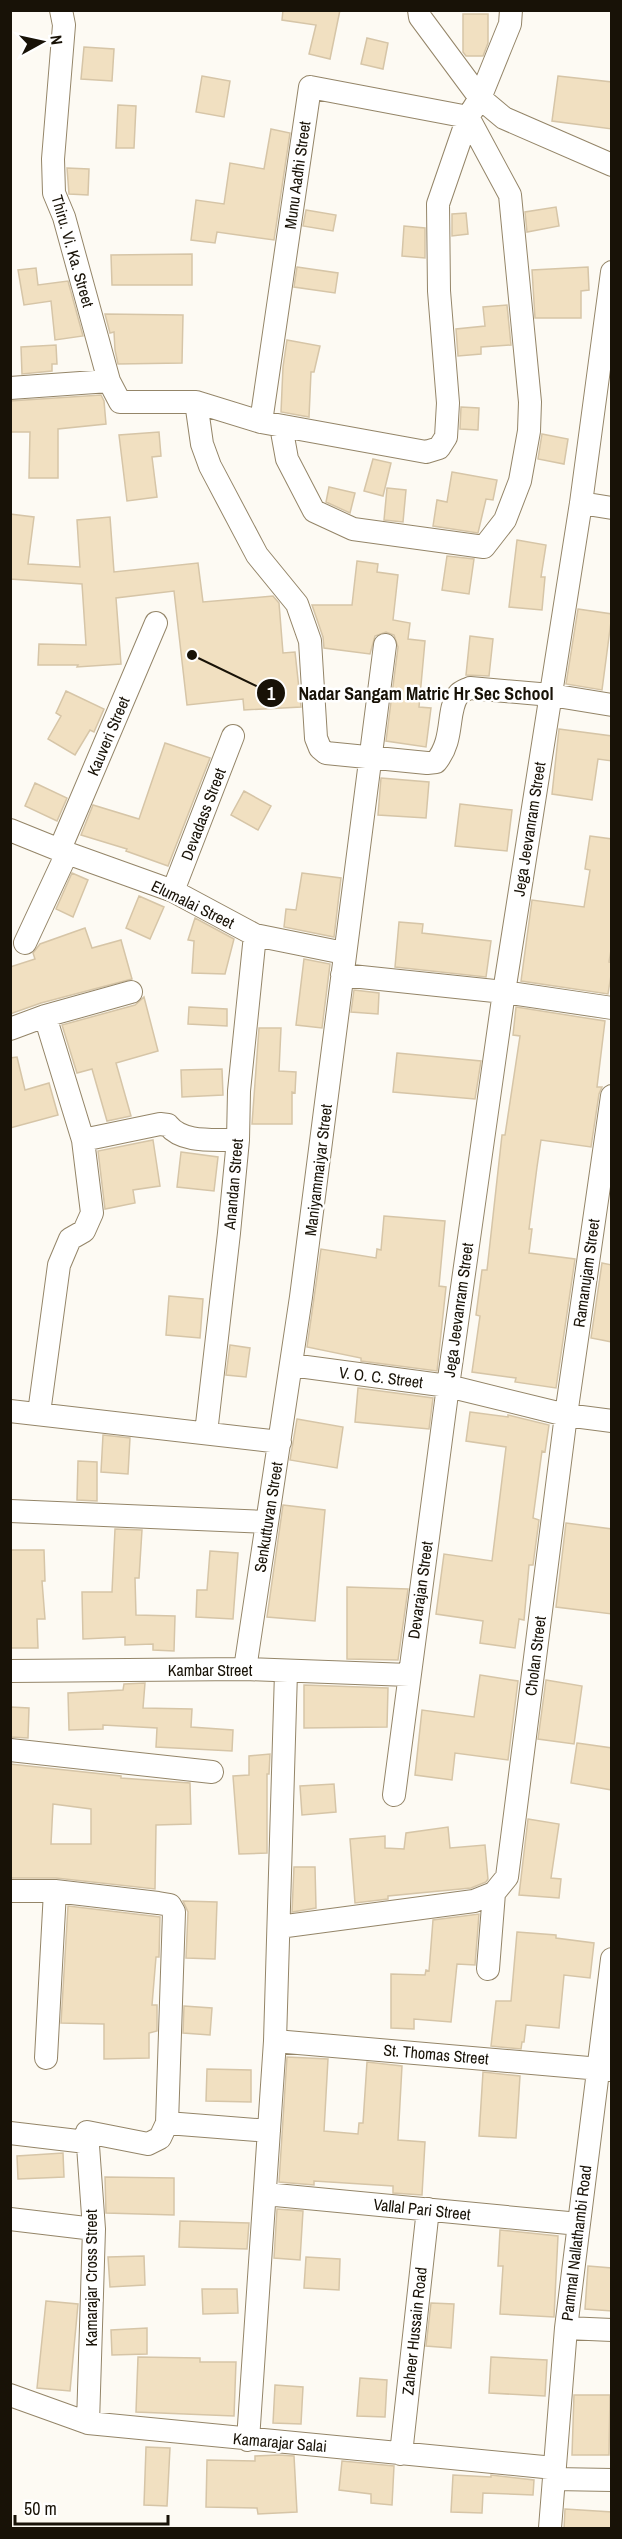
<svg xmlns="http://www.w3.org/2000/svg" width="622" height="2539" font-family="'Archivo Narrow',sans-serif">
<rect width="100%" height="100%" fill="#fdfaf3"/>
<path fill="#f1e0c1" stroke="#d6c5a7" stroke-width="1.5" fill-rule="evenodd" d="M283,10h57l-10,49 -21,-5 7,-29 -34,-5z
M463,14h25v29l-5,13h-17l-3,-4z
M367,38l21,5 -5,26 -22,-5z
M84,47l30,2 -2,32 -31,-2z
M202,76l28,5 -6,36 -28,-5z
M558,76l54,6v47l-60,-8z
M118,105l18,1 -2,42h-18z
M271,129l19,4 -16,107 -57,-8 -2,11 -24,-3 5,-40 28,4 6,-41 34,6z
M67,168l22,1 -1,26 -19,-1z
M556,207l3,19 -32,6 -2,-20z
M306,210l30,5 -3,16 -30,-5z
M466,213l2,21 -16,2v-22z
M404,226l21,2v30l-23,-2z
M192,254v31h-80l-1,-30z
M297,267l41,6 -3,20 -41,-6z
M588,267l1,23 -8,1v27h-46l-3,-48z
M36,268l2,17 30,-4 15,55 -28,4 -4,-39 -27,4 -6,-35z
M507,305l4,40 -30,2v7l-23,2 -2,-27 29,-3 -2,-19z
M105,314l78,1 -1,48 -64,1 -3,-14 -1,-18 -4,1z
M287,340l33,6 -6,26h-3l-2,45 -28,-5 2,-45z
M56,345l1,19h-5v7l-30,3 -1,-27z
M101,395l3,6 2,23 -48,5v49h-29l1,-46h-20v-31z
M461,407l18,1 -1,22 -18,-1z
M159,432l2,24 -9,1 5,40 -30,4 -8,-66z
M542,434l26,5 -4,25 -26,-5z
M373,459l18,4 -8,33 -19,-5z
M452,472l45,8 -4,20 -7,-1 -8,34 -45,-7 4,-26 10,2z
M329,487l26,6 -5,20 -24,-11z
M387,488l19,2 -3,32 -19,-2z
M10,514l24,3 -6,47 52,3 -3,-47 33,-3 4,55 84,-9 5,39 70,-6 6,7 4,50 12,-1 6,55 -57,3 -1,-11 -56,6 -13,-114 -58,7 5,66 -44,3 1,-2h-40l1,-21 47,1 -4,-61 -72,-5z
M517,540l29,5 -5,32h4l-3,33 -33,-3z
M447,556l27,3 -5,35 -27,-4z
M357,561l21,3 -1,8 21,3 -5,45 17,3 -2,16 17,2 -6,66 12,1 -5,39 -40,-6 12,-94 -4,-12 -8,-3 -11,4 -5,18 -46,-6 -1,-11 -11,-32h40z
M578,609l34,5 -10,76 -36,-6z
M470,636l23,3 -4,37 -23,-1z
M66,691l38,18 -10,23 -4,-2 -15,25 -27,-16 13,-23 -5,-3z
M559,729l53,7v25l-14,-2 -6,41 -40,-6z
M165,743l45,15 -42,108 -42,-15 1,-2 -46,-14 12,-30 46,14z
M381,778l48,4 -3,36 -48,-3z
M35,783l32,15 -10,23 -32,-15z
M244,791l27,15 -13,24 -27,-15z
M460,804l52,6 -5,41 -52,-5z
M590,836l22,3v105l-3,18 3,1v6l-4,25 -87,-13 11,-81 52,7 6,-37 -5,-1z
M72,873l16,7 -15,37 -17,-8z
M302,873l39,5 -7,59 -50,-10 2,-18 10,1z
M139,896l25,11 -14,32 -24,-11z
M195,918l39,21 -9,35 -33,-1 2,-32 -6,-1z
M399,922l24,2 -1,9 69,8 -5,36 -91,-10z
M85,928l7,20 29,-8 11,39 -91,24 -31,11v-47l25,-8 -2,-6 7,-9z
M304,959l26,5 -8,64 -26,-3z
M354,990l25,3 -1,21 -27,-2z
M144,997l14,54 -42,12 15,53 -24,5 -15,-52 -15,4 -15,-48 73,-20z
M189,1007l38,2v17l-39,-2z
M516,1007l89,14 -8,66h5l-3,7 -8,53 -50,-7 -4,27 -8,62h3l-3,24 46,6 -19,129 -41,-6 1,-4 -44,-6 8,-56 -4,-1 6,-45h5l15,-135h3l15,-99 -7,-1z
M259,1028h22l-2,43 17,1 -1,21 -3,-1v32h-40z
M397,1053l84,8 -6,38 -82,-7z
M17,1057l8,33 24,-7 9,32 -48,13v-70z
M222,1069l1,26 -41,2 -1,-27z
M153,1140l7,46 -27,4 2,13 -30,6 -7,-58z
M181,1152l37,5 -4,34 -37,-4z
M384,1216l61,5 -6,65 7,1 -9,84 -76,-10v-3l-54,-11 14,-98 55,9 1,-9 4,1z
M602,1263l10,2v77l-21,-4z
M169,1296l34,3 -3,39 -34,-3z
M230,1345l20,3 -4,29 -20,-2z
M358,1388l75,10 -4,31 -74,-7z
M470,1412l38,5v-2l41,10 -4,27 -3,-1 -9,67 6,2 -6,45h-4l-5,55 -5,-1 -4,29 -35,-5 3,-22 -47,-7 8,-60 48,7 14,-114 -40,-6z
M297,1419l46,8 -6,41 -47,-8z
M103,1435l27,3 -2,36 -27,-2z
M78,1461l19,1v39l-20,-1z
M283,1505l42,5 -10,111 -48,-4z
M566,1523l46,6v85l-56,-7z
M115,1529l27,1 -3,48h-4l1,37 39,1 -1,35 -21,-1v-6l-28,1v-8l-42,2 -1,-47h30z
M10,1550h34l1,31h-3l3,38h-8l1,29h-28z
M210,1551l28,2 -5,66 -37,-2 1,-27h10z
M347,1587l61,2 -10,71 -51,-1z
M480,1675l38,6 -10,79 -53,-7 -3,27 -37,-5 7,-65 52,7z
M546,1680l36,6 -8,58 -36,-5z
M145,1683l-2,25 49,1 -1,18 42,3 -1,21 -76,-4 1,-19 -54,-3v4l-34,1 -1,-37 55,-3 1,-6z
M304,1685l84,3 -1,39 -83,1z
M10,1707l19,1 -1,30 -18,-1z
M577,1743l35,5v42l-41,-7z
M270,1754l-1,20h-2v79l-28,1 -6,-78 16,-1v-19z
M10,1764l111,12v2l69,5 1,41 -35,1 -1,64 -99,-11h-46zM53,1804l38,5v35h-40z
M334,1784l2,28 -34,3 -2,-29z
M528,1819l31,5 -8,54 10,1 -2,19 -40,-3z
M448,1827l2,21 35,-3 3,34 -2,3 -15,6 -83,8v3l-33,4 -5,-64 35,-3v12l19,1 2,-16z
M294,1867h21l1,41 -24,4z
M183,1901l34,1 -2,57 -29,-1 2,-46z
M68,1906l92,11 -1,40h-3l-4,48h5v26l-8,2v25l-45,1v-35l-43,-1z
M479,1914l-4,51 -18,-1 -6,58 -37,-3v10l-23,-1v-54l34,1 1,-5 3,1 4,-51z
M517,1932l39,3v3l38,5 -4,35 -26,-3 -5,53 -33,-3 -2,17h-2l-1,7 -30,-3 5,-45h15z
M184,2006l28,2 -2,27 -27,-2z
M287,2057l41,2 -4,72 34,3 1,-11h4l4,-61 35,4 -4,74 27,2 -3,53 -29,-2v-7l-79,-5v4l-35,-3z
M207,2069l44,1v32l-45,-1z
M483,2072l37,4 -4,62 -37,-2z
M63,2153l1,24 -46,2 -1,-23z
M105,2177l69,1v37l-68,-2z
M277,2209l26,2 -3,49 -26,-2z
M180,2221l69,2 -2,26 -68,-2z
M500,2230l58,6 -4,81 -54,-3 3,-48h-5z
M144,2256l1,29 -35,2 -2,-30z
M306,2257l34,2 -1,31 -35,-2z
M588,2266l24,2v43l-27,-2z
M202,2289h35l1,24 -35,1z
M46,2301l32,3 -8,87 -33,-3z
M431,2303l23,1 -3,44 -25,-2z
M147,2328v26l-35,1 -1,-25z
M138,2357l62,1v4h36l-2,54 -98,-4z
M491,2357l56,3 -2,36 -56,-3z
M360,2378l27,2 -2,37 -28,-1z
M275,2385l28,2 -2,37 -28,-1z
M574,2395h36l-1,60h-37z
M146,2447l24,1 -3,58 -23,-1z
M279,2455l15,1 3,56 -39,2 -1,-6 -51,-1 1,-47 48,1v-5z
M342,2461l52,5 -2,39 -21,-2v-9l-32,-4z
M453,2475l38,2v-2l43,5 -1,15 -50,-2 -1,20 -31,-1z
M565,2509l47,3v17h-48z"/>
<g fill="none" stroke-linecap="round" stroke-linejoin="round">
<defs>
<path id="street" d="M61,10l3,15 -11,134 1,34 10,24 45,164 11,21h76l65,20 165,30 13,-4 7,-11 2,-34 -9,-112 -1,-87 30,-87 12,-19 30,-74 1,-14
M419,10l1,7 60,81 24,20 108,47
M10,388l99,-7
M196,402l6,42 8,22 47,89 40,49 13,37 6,97 4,10 6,5 101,10 9,-1c19,-23 10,-50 22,-67 3,-4 8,-5 12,-7l81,7 61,10
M261,422l49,-335 158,30
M281,426l6,33 27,52 39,18 131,18 21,-27 15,-39 9,-50 1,-29 -20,-207 -42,-78
M581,503l31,5
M10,830l57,23 106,38 82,44 89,18
M60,849l96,-226
M173,891l60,-155
M25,943l42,-90
M342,975l162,17 108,16
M10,1029l35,-13 86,-24
M83,1140l77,-16 8,1c15,19 47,14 70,15
M291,1365l157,21 118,29 46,6
M10,1411l270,31
M39,1413l20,-148 11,-26 14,-8 8,-18 -9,-73 -38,-124
M206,1433l23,-200 9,-93 1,-49 16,-156
M10,1511l257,11
M245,1669l56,-372 84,-652
M10,1671l235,-2 164,6
M10,1750l202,22
M394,1795l54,-409 56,-394 77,-489 31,-231
M10,1891h45l103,12 12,2 4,7 -7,211 -7,15 -12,6 -61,-12 7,97 -6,194
M494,1893l13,-16 59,-462 46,-319
M279,1927l195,-26 20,-8
M488,1969l6,-76
M275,2041l337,29
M46,2058l9,-167
M167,2123l102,8
M10,2133l76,9
M265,2194l314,30
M10,2219l84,10
M566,2328l46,2
M10,2395l78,28 466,45
M248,2440l27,-399 11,-369
M401,2454l27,-245
M554,2479l58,1
M550,2528l16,-200 46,-369"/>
</defs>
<use href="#street" stroke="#948568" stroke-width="24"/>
<use href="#street" stroke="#fff" stroke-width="22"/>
</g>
<g text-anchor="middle" stroke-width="5" stroke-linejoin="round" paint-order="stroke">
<g font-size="16" fill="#181207" stroke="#fff">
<text transform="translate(297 175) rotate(-82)" y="6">Munu Aadhi Street</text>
<text transform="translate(73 251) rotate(74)" y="6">Thiru. Vi. Ka. Street</text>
<text transform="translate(108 736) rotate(-67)" y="6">Kauveri Street</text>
<text transform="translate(203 814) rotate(-69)" y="6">Devadass Street</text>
<text transform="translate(529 829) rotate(-81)" y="6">Jega Jeevanram Street</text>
<text transform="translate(193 904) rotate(26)" y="6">Elumalai Street</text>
<text transform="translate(318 1170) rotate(-83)" y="6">Maniyammaiyar Street</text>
<text transform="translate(233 1184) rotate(-85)" y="6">Anandan Street</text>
<text transform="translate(586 1273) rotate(-82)" y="6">Ramanujam Street</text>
<text transform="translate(458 1310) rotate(-82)" y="6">Jega Jeevanram Street</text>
<text transform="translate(381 1377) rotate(7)" y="6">V. O. C. Street</text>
<text transform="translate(268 1517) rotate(-81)" y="6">Senkuttuvan Street</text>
<text transform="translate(420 1590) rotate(-82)" y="6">Devarajan Street</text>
<text transform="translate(535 1656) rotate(-83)" y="6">Cholan Street</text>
<text x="210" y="1676">Kambar Street</text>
<text transform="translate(436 2054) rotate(5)" y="6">St. Thomas Street</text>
<text transform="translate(422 2209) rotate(6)" y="6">Vallal Pari Street</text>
<text transform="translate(576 2243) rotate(-83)" y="6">Pammal Nallathambi Road</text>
<text transform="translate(91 2278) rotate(-90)" y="6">Kamarajar Cross Street</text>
<text transform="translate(414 2331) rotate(-84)" y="6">Zaheer Hussain Road</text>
<text transform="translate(280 2442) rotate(5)" y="6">Kamarajar Salai</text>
</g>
</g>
<path fill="none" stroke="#181207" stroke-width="2" d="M192 655L271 693"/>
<g fill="#181207" stroke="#fff" stroke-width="2">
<circle cx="192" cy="655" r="6"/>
<circle cx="271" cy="693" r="15"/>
</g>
<g font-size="18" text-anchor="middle" font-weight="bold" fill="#fff">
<text x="271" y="700">1</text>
</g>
<g font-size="18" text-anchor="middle" font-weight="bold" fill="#181207" stroke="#fff" stroke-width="5" stroke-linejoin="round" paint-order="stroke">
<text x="426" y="700">Nadar Sangam Matric Hr Sec School</text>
</g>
<rect width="622" height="2539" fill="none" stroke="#181207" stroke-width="24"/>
<g transform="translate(42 42) rotate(82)" stroke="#ffffff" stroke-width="4.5" paint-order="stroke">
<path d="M0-4.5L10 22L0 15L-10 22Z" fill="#181207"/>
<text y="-9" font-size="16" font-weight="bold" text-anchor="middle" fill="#181207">N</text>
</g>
<path d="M15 2515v9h153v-9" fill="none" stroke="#181207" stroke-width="3"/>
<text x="24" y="2515" font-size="18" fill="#181207" stroke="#ffffff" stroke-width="4.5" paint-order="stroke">50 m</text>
</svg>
